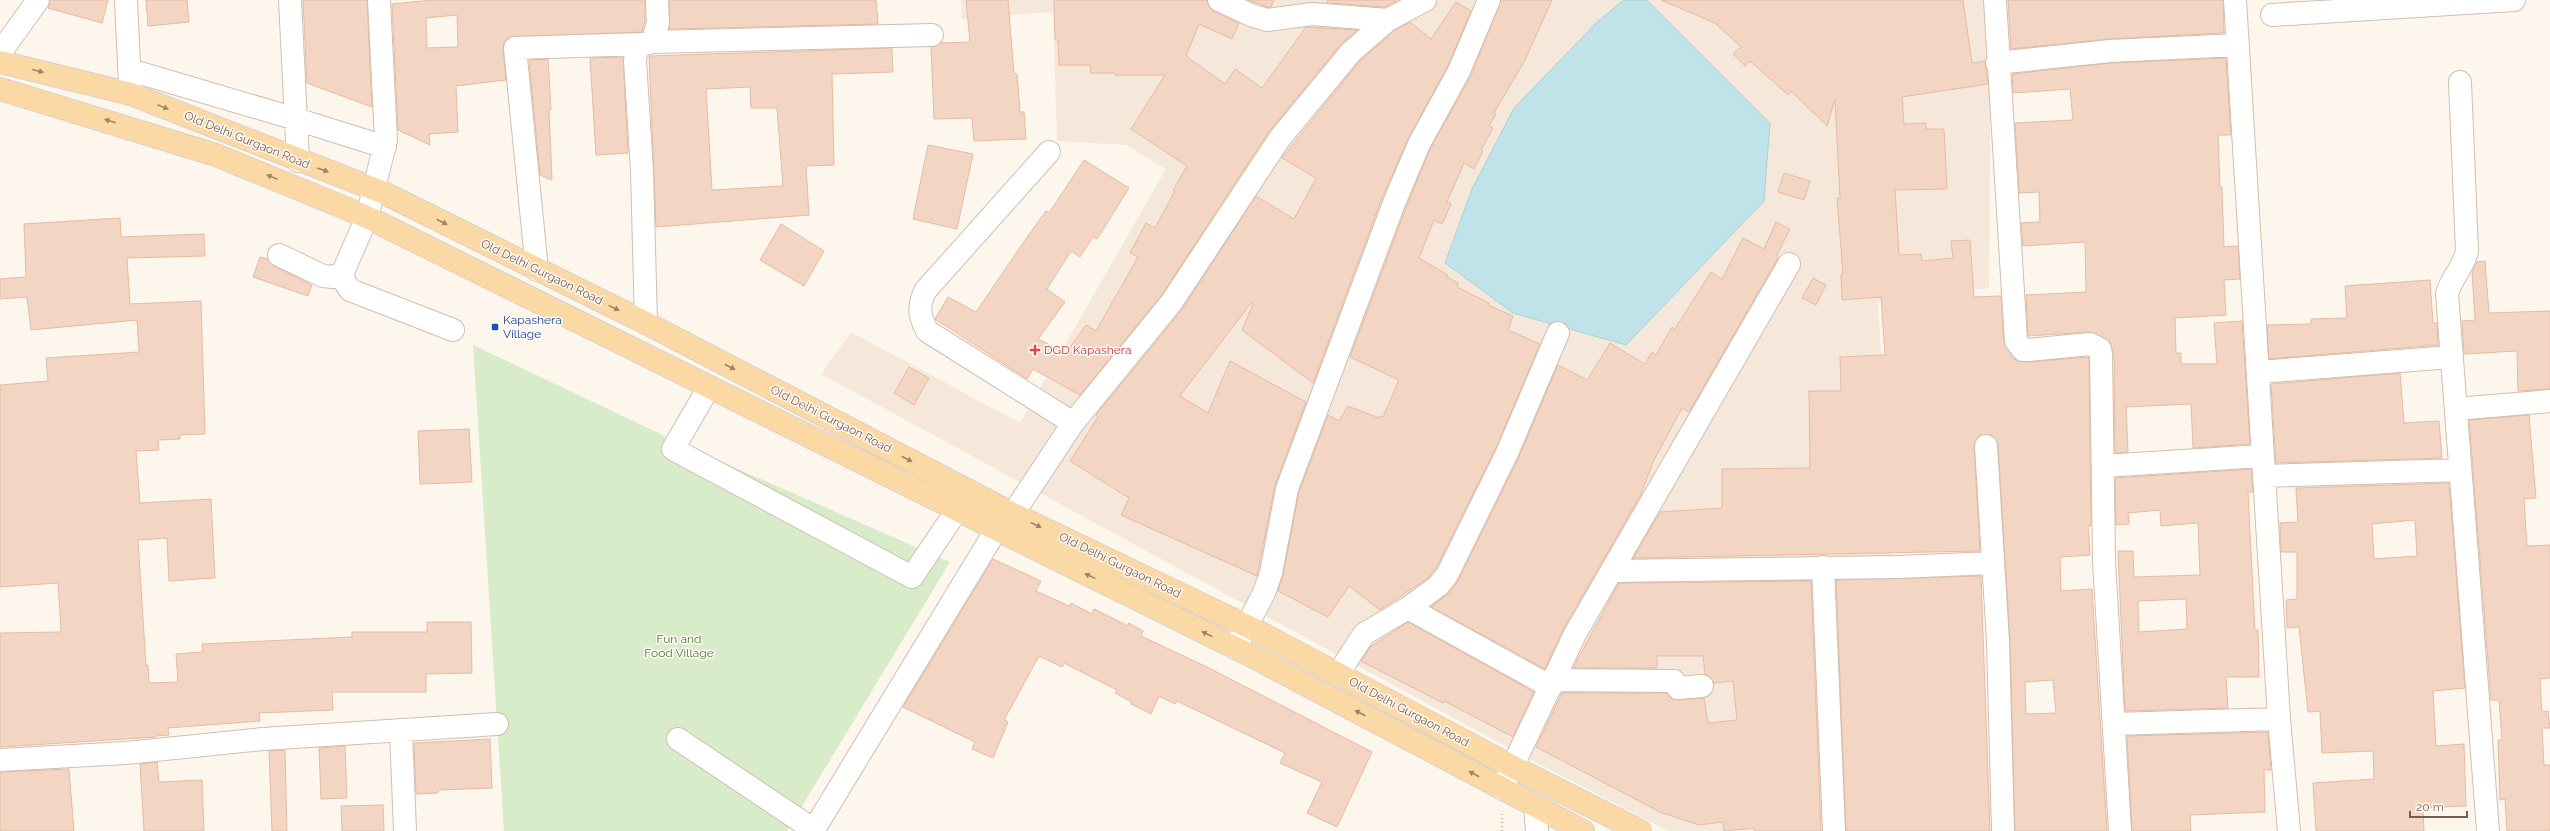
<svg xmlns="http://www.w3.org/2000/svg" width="2550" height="831" font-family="Raleway,sans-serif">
<rect width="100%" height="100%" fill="#fdf6ec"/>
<path fill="#f5e8da" d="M961,0h1030l-2,288 -111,14 33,529h-243l-150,-78 -697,-379 30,-42 169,91 146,-254 -40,-24 -69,-4 -4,-129 -91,7z"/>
<path fill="#d8ecc9" d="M473,345l217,103 260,114 -163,269h-283z"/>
<path fill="#bfe3e8" stroke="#a5d3da" d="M1624,0h23l123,123 -6,78 -138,144 -113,-32 -68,-50 27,-74 42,-81 83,-86z"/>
<path fill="#f3d5c3" stroke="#e6bba3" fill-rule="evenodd" d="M50,0h58l-6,23 -54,-15z
M146,0h41l2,22 -41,4z
M303,0h64l5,107 -65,-24z
M433,0h212v21l-3,11 -133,5 -5,5 -1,7 3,31 -50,6 2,46 -29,2 1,11 -32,-15 -6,-126zM457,15l1,32 -31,1 -1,-30z
M670,0h206l2,24 -209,5z
M966,0h42l6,74h3l3,38h4l2,27 -52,2 -2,-23 -38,1 -3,-71 10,-5 29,-1z
M1054,0h153l2,7 4,4 26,12 -7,16 -33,-15 -13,32 39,28 10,-15 27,19 44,-61 51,3 -16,14 -71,86 -109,166 -81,99 -47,-26 -6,10 -92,-60 13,-22 28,15 49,-72 21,-29 3,2 35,-53 45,28 -32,51 -4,-2 -13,20 -9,-6 -24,38 18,13 -27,37 28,14 20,-28 10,6 42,-74 -8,-4 16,-30 9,5 20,-37 -2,-1 14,-24 -56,-37 34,-54h-50v-2h-24l-1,-8h-31l-1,-25h-3z
M1248,0h26l-3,7h-3z
M1328,0h68v1l-11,6 -59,-4z
M1501,0h51l-27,60 -31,53 2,1 -7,12 4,2 -12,22 2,1 -9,18 -10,-6 -17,39 4,2 -9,20 -8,-4 -15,38 29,17 -1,2 11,6 -1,4 32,16 -1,2 25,11 -5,14 32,14 -44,104 -60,120 -7,9 -49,33 -31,-24 -21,31 -50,-26 5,-16 16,-83 29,-77 11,6 9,-15 31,12 1,-2 3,1 16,-37 -49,-23 56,-149 24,-59 41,-73z
M1661,0h302l9,63 13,-2 3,23 -86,13 2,27 22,-1v6h18l3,60 -52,1 4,65 22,-1 1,7 31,-3 -2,-17 19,-1 4,57 27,-1 3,46 9,16 5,3 10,1 61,-5 2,169h-3l2,29 -30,2 1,34 31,-2 15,242h-92l-5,-191 -12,-195 -6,-10h-13l-5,11 6,105 -347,7 27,-46 62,-4v-39l88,-1 -1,-77h32l-1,-34 45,-2 -4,-58 -39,3 -1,-26h2l-6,-76h3l-5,-99 -8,27 -36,-35 -3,4 -38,-34 -5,5 -12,-12 8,-7 -26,-24zM2053,680l3,33 -30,1 -1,-32z
M2008,0h215l1,33 -115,6 -98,10z
M1456,2l15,9 -23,55 -40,73 -26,59 -69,185 -71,-53 11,-26 -2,-1 -71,93 28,17 22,-52 76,41 -31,83 -18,91 -136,-61 8,-17 -59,-37 28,-44 -2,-2 85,-104 75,-115 38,23 22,-41 -34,-20 78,-97 35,-31 15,-8 21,17z
M892,48l1,24 -61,2 2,91 -28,1 3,49 -153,12 -7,-171zM750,87l1,21h26l6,78 -71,4 -6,-101z
M623,57l5,96 -32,2 -6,-97z
M2226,58l5,77h-13l2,52h2l2,60 14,-1 2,33 -16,1 2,35 -51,3 1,35h5v11h36l-3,-41 28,-2 8,123 -57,4 -2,-44 -65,3 2,45 -13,1 -1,-98 -4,-13 -21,-10 -61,4 -2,-41 60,-3 -1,-50 -62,4 -2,-23 19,-1 -1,-30 -20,1 -4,-70 58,-3 -3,-31 -57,4 -1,-19 99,-11z
M548,59l3,51h-2l3,70 -12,-5 -11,-115z
M928,145l45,9 -16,75 -44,-10z
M1784,173l26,8 -6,19 -26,-8z
M120,218l1,19 83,-3 1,22 -78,2 3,46 71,-3 4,133 -25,1v4l-22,1 1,10 -23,1 4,52 71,-4 4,79 -46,3 -2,-43 -29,2 8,126 2,-1 1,18 29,-1 -2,-28 27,-2 -1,-8 150,-7v-5h75v-10h44l1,51 -46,1v18h-94l1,18 -74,3 1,8 -92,7 1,7 -13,1v1l-156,10v-114l60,-1 1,-3 -3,-46 -58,4v-202l48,-4 -2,-23 93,-6 -2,-32 -106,10 -4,-33 -27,2v-20l26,-2 -2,-53z
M1776,222l14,7 -13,26 1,3 -89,154 -7,-4 -28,52 -14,36 -76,132 -19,41 -114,-62 17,-13 10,-13 60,-122 40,-94 29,15 23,-37 35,21 7,-12 4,3 16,-28 3,2 36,-57 11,7 21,-41 21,11z
M781,224l43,27 -20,35 -44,-26z
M260,257l8,2 6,7 38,19 -4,11 -55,-19z
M2485,261l4,52 61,-2v78l-32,2 -1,-40 -53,3 -2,-33 13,-1 -3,-48 5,-10z
M1813,278l13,7 -10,20 -14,-7z
M2430,280l3,43h4l1,22 -169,14 -2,-34 44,-1v-5l36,-1 -2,-32z
M909,367l20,11 -15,27 -20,-12z
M2400,373l4,50 35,-2 3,37 -166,5 -5,-79z
M2529,415l7,83 -12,1 3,47 23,-1v133l-10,1 2,33 6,-1 2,17h-8l2,37h6v66h-43l-2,-32 -5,1 -2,-60h4l-3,-40h-8l-22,-280z
M469,429l3,53 -52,2 -2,-53z
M2251,469l2,23h-5l7,138h3l1,47h-33l2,31 -103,3 -7,-160h15l1,26 66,-2 -2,-52 -37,3 -1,-16 -32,3 1,11 -13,1 -1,-47zM2186,599l1,30 -48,3 -1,-31z
M2449,483l16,205 -32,3 3,55 28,-2 2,62 -43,2 1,23h-108l-3,-48 61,-4 -1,-28 -51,2 -2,-42 -12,1 -9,-85 -12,1 -1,-28 11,-1v-47h-16l-1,-29 18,-1 -2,-34zM2415,520l2,36 -43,3 -2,-35z
M993,559l48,22 -5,10 33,15 2,-3 21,11 2,-5 34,17 1,-3 14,8 -2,5 66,31 165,85 -35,75 -30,-14 15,-31 -42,-19 5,-10 -108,-52 -2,3 -16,-8 -8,18 -20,-10 1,-2 -17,-9 2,-3 -53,-27 -2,4 -23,-11 -35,64 4,2 -15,36 -21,-9 3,-7 -72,-35z
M1981,576l9,255h-144l-10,-251z
M1811,581l10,250h-66l-1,-3 -30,3 -1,-9 -24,3 -39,-13 -124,-65 26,-54h105l5,6 7,1 25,-2 4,25 29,-3 -4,-39 -19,2 -2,-4 -7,-5 -2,-18h-46v12h-84l46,-85z
M1408,622l126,70 -21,45 -69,-36 -1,2 -82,-42 9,-14z
M2268,732l3,38h-7l1,42 -75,3 1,16h-59l-5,-95z
M490,739l2,49 -54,2v3l-22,1 -2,-51z
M345,746l2,52 -26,1 -2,-51z
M285,750l2,81h-15l-3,-80z
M157,762l2,20 43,-2 2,51h-60l-4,-67z
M69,769l5,62h-74v-59z
M383,805l1,26h-42l-1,-25z"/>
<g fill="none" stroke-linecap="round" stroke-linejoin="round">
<defs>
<path id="minor" d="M126,0l4,85
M290,0l8,161
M379,0l7,140 -19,77 -24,55 1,9 6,9 103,40
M1219,0l32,15 16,5 45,-6 76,6
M1995,0l21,341 7,9h5l62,-6 10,5 1,6 3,206 16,270
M2235,0l44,719 10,112
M2272,15l242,-15
M652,42l280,-7
M0,53l38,-53
M1997,63l113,-12 128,-6
M130,70l166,49 89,28
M2460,82l7,169c-3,16 -16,27 -20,43l41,537
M1049,152l-124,139c-7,16 -6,24 2,40l146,92
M279,255l44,21 10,1 10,-5
M537,270l-22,-222 127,-4
M646,323l-4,-152 -7,-110c1,-13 5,-16 17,-19l6,-19 -1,-23
M2259,372l192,-15
M709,387l-36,62 239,128 45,-67
M2456,409l94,-8
M1986,446l12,195 5,190
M2103,466l160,-10
M2264,476l196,-6
M1013,514l60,-91 98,-120 109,-165 71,-86 37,-32 37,-20
M1823,567l11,264
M1612,571l286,-4 95,-4
M1408,608l143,79
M1235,648l29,-55 7,-20 16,-84 107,-286 25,-59 40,-73 30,-71
M1338,674l26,-40 44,-26 30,-22 9,-11 60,-122 51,-120
M1554,680l120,1 4,7 24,-2
M2114,724l165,-5
M401,732l4,99
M678,739l136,91
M0,760l126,-7 137,-14 234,-15
M1502,789l73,-155 214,-370
M1535,806l2,25
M813,831l183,-301"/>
<path id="major" d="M0,62l131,32 251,98 264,131 367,191 242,116 258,137 127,64
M0,89l216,66 151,62 881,437 335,177"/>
</defs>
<use href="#minor" stroke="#d1beb0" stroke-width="24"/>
<use href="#major" stroke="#dad1cd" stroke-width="24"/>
<path stroke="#d9b8a5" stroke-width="2.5" stroke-dasharray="1 3" stroke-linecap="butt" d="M1502,831v-19"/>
<use href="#minor" stroke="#fff" stroke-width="22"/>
<use href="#major" stroke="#fbd9a5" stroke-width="22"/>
</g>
<defs><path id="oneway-solid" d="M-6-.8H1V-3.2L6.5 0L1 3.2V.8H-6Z"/></defs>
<g fill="#a18267">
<use href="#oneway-solid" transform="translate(38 71) rotate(14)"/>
<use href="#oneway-solid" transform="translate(163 107) rotate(22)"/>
<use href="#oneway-solid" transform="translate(110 121) rotate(-163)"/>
<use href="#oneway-solid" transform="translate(323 170) rotate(20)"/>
<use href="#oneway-solid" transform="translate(272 177) rotate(-158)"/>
<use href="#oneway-solid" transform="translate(442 222) rotate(27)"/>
<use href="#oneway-solid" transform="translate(614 308) rotate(26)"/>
<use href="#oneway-solid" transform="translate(730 367) rotate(27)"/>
<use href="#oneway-solid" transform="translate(907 459) rotate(27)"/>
<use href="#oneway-solid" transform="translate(1036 525) rotate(26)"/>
<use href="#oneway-solid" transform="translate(1090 576) rotate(-154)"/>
<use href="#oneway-solid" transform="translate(1207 634) rotate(-154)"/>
<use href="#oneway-solid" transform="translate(1360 713) rotate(-152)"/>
<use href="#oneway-solid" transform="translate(1474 774) rotate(-152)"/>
</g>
<rect fill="#1a4fb4" stroke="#fffaf3" stroke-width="1.5" x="491" y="323" width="8" height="8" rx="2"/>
<path fill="#e0444e" stroke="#fffaf3" stroke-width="1.5" d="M1033 344h4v4h4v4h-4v4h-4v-4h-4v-4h4z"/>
<g text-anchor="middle" stroke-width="3" stroke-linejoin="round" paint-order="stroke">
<g font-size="12" fill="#7a5c4d" stroke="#fffaf3">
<text transform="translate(247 140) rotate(22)" y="4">Old Delhi Gurgaon Road</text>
<text transform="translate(542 272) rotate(26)" y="4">Old Delhi Gurgaon Road</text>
<text transform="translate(831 419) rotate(27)" y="4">Old Delhi Gurgaon Road</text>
<text transform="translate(1120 565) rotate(26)" y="4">Old Delhi Gurgaon Road</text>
<text transform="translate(1409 712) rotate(28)" y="4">Old Delhi Gurgaon Road</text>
</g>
<g font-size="12" fill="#164399" stroke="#fffaf3" text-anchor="start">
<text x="503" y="324">Kapashera<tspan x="503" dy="14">Village</tspan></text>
</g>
<g font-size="12" fill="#be3a42" stroke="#fffaf3" text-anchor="start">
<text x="1044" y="354">DGD Kapashera</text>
</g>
<g font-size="12" fill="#537a41" stroke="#fffaf3">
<text x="679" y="643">Fun and<tspan x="679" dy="14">Food Village</tspan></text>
</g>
</g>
<path d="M2410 811v6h57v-6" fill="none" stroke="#7a5c4d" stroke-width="2"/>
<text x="2416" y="811" font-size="12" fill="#7a5c4d" stroke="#fffaf3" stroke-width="3" paint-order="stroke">20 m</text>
</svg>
